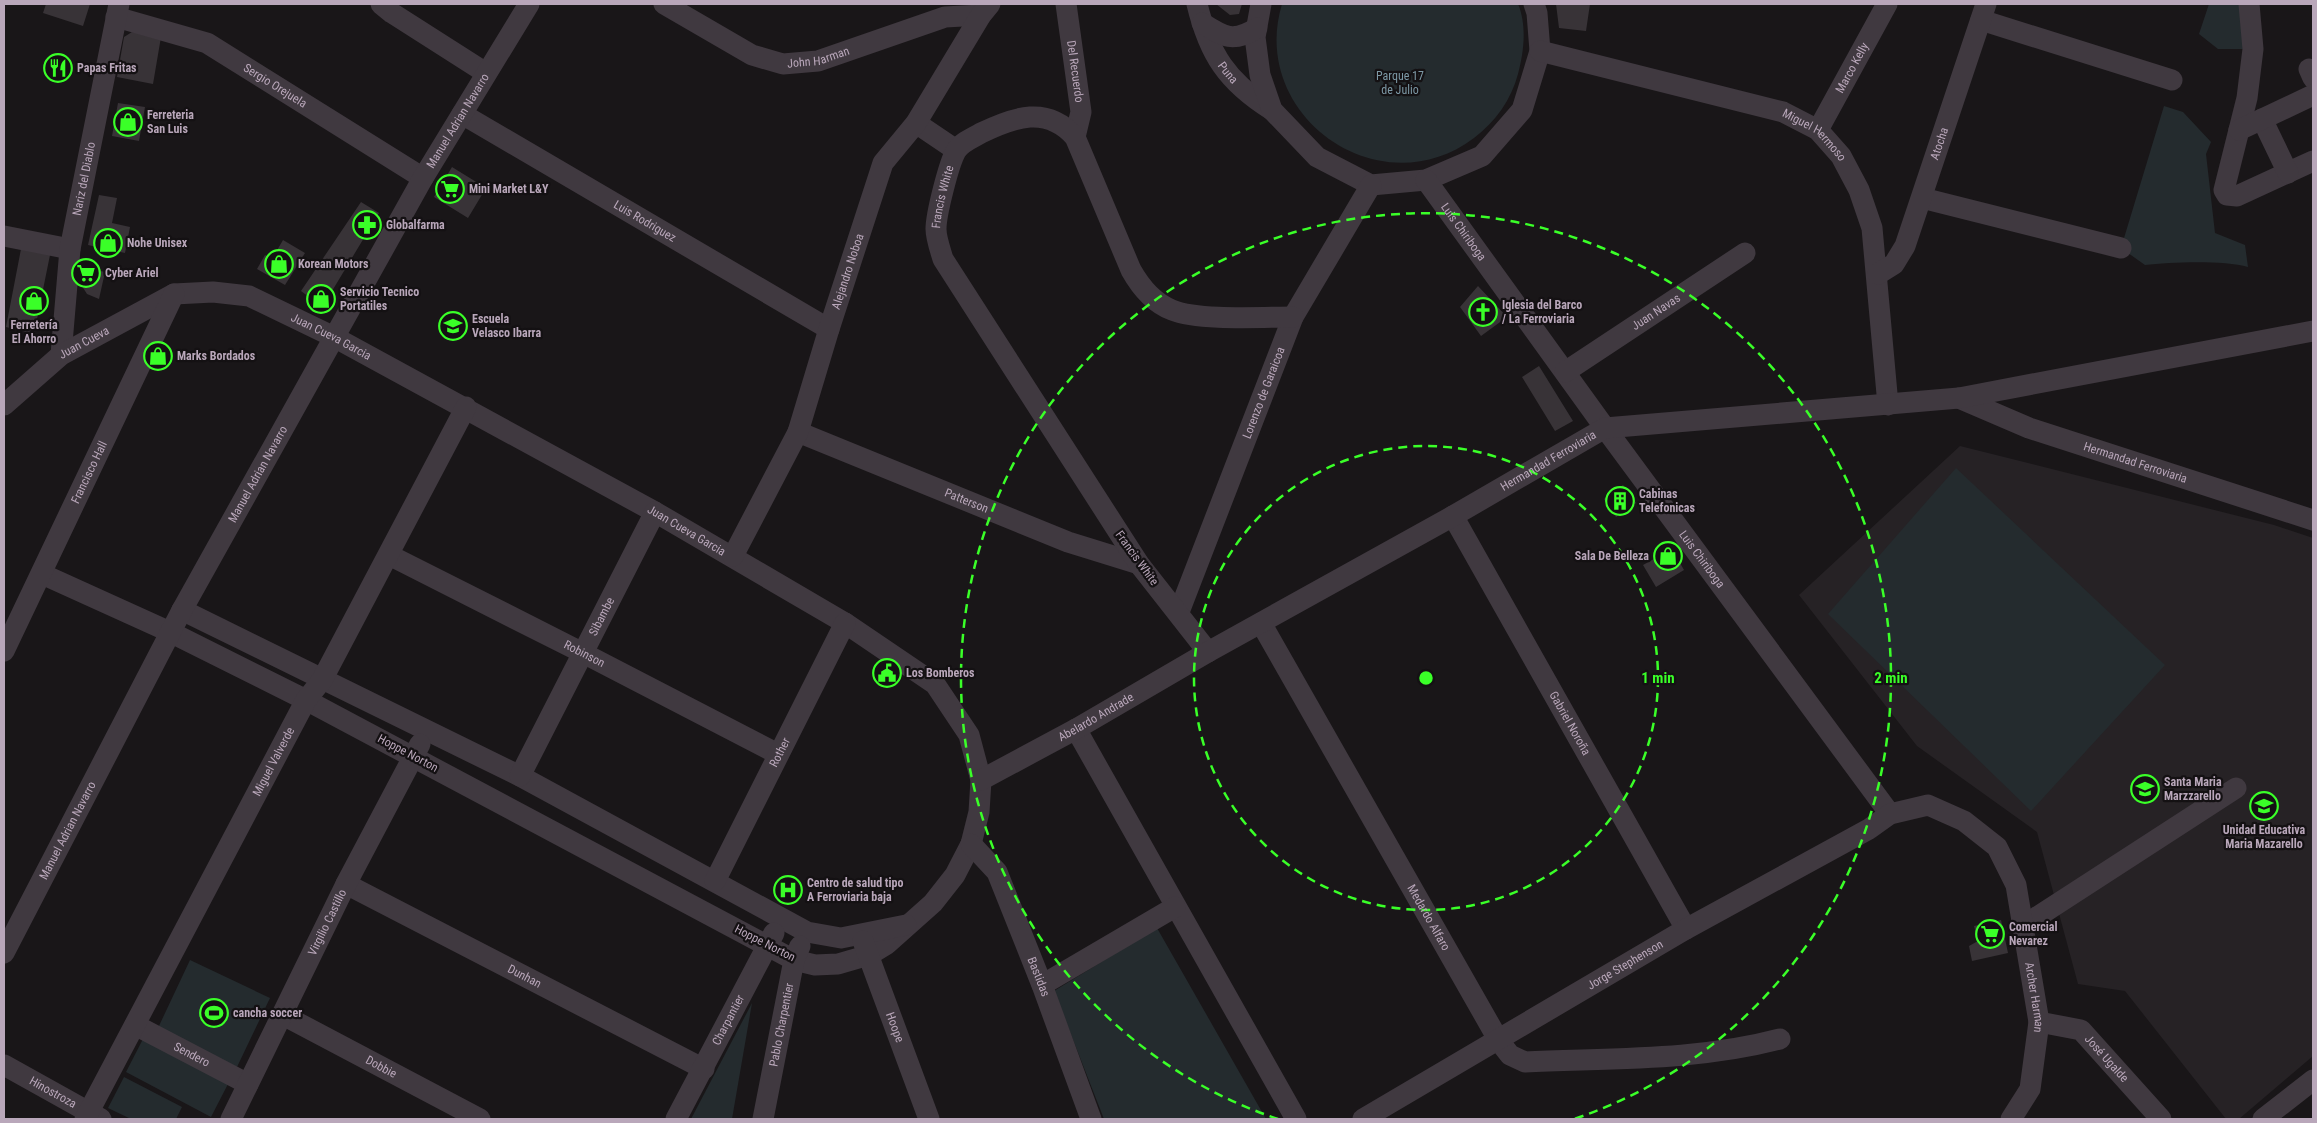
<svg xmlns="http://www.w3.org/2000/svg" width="2317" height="1123" font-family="'Roboto Condensed',sans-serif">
<rect width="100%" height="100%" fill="#191618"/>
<path fill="#262225" d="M1960,446l314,79 39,13v518l-74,63h-13l-101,-128 -47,-7 -41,-152 -120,-86 -118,-151z"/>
<path fill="#242b2e" d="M1282,4h236c9,21 6,48 0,70 -7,26 -22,47 -44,64 -94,71 -226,-22 -192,-134z
M2209,4h33l4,45h-28l-19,-15z
M2164,106l19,6 28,30 -5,12 9,79 30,12 3,22c-24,-7 -77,-5 -103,-2l-24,-17z
M1956,468l209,197 -134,146 -203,-197z
M1157,928l109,191h-162l-50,-128z
M190,960l80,38 -33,69 -79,-39z
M752,1003l-20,116h-41z
M143,1039l85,45 -17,33 -85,-45z
M124,1077l58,30 -6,12h-45l-23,-11z"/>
<path fill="#383337" d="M46,4h44l-7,22 -40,-13z
M1216,4h26l-3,10 -9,1z
M1556,4h34l-4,27 -27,-3z
M132,32l29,5 -8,47 -36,-7 7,-40z
M118,103l27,4 -6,34 -27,-5z
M452,167l34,21 -18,30 -34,-21z
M99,195l18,3 -5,25 18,4 -5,26 -37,-8z
M361,202l18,11 -53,88 -9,2 -16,-12z
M283,240l22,13 -20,32 -28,-16 8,-14 7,4z
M21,249l29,6 -16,79 -28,-7z
M83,267l22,5 -6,27 -12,-5 -7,-11z
M1478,286l29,31 -26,19 -21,-29z
M1539,366l34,55 -18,10 -33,-54z
M1623,485l13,18 -20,14 -12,-18z
M1672,549l12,21 -28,17 -13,-22z
M2001,920l7,33 -36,8 -3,-15 9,-5 -4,-15z"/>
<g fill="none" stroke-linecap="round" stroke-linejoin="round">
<g stroke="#403940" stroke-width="21">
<path d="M381,4l11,9 94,60"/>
<path id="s1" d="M664,4l88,51 31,9 35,-3 127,-44 36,-2"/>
<path id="s2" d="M1066,4l15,108 -6,25"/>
<path id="s3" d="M1197,4c12,50 30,78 75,106"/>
<path d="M1261,4l-6,33 5,38 12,35 45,47 54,28 55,-5 56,-24 40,-46 18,-59 -3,-38 -3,-9"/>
<path d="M2249,4l4,45 -6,49 -23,92 3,5 10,1 76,-35"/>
<path id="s4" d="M116,17l91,26 216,135"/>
<path d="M1981,20l191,60"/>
<path d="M1202,23c22,14 31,20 55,5"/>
<path id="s5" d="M1540,51l243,61 35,18 23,26 18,34 13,38 16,177"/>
<path d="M2309,69l4,9"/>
<path id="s6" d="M462,114l367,215"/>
<path d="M2262,119l26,54"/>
<path d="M916,123l40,27"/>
<path id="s7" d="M1818,130l69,-126"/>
<path d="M2239,130l74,-35"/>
<path id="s8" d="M1426,180l179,248 285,386"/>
<path d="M1922,198l199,50"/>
<path d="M4,236l66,13"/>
<path id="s9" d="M1878,274l16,-10 11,-18 81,-242"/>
<path id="s10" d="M61,355l9,-106 49,-245"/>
<path id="s11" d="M1565,372l180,-119"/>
<path id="s12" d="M1959,398l70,30 284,92"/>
<path id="s13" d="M4,405l57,-50 113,-61 39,-2 36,4 85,41 321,175 190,111 90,61 34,51 12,45 -2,32 -8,32 -16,31 -22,28 -46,41 -18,11 -31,9 -23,1 -21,-5 -488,-260 -136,-68 -128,-58"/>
<path id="s14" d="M798,432l270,110 71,22"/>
<path id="s15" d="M1453,516l233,413"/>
<path id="s16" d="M389,555l194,98 195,101"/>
<path id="s17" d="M733,556l65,-124 31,-103 54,-166 33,-40 65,-108 9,-11"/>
<path d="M182,610l338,166 287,156 34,6 65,-13"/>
<path id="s18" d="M1179,612l114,-295 78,-132"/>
<path id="s19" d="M1261,623l238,418 11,14 15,7c85,-4 172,-1 255,-23"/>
<path id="s20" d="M4,651l170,-357"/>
<path id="s21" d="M1208,652l-69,-88 -196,-305c-3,-10 -7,-21 -7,-30 0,-15 13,-66 20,-78 5,-9 17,-13 25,-18 33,-16 66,-28 94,4l56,133c9,16 23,33 41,40 27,11 91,7 121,7"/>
<path d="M1076,729l220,390"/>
<path id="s22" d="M520,776l135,-264"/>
<path id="s23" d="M981,780l95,-51 132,-77 245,-136 152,-88 354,-30 354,-67"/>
<path id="s24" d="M971,844l26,28 45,113 49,134"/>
<path id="s25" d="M715,881l130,-258"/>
<path id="s26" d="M346,884l358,185"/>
<path d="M2023,926l213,-138"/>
<path id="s27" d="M863,941l66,178"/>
<path id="s28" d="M4,953l178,-343 241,-432 106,-174"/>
<path d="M1042,985l133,-78"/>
<path id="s29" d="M283,1015l197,104"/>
<path id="s30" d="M2039,1022l42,8 80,89"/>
<path id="s31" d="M135,1025l113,59"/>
<path id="s32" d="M4,1065l97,54"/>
<path id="s33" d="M85,1119l221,-419 16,-20 144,-273"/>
<path id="s34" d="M231,1119l115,-235 74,-140"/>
<path id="s35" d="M676,1119l98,-186"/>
<path id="s36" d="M763,1119l31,-159 6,-14"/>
<path id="s37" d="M1363,1119l323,-190 183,-100 21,-15 38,-9 36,16 33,26 19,38 23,137 -9,67 -19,30"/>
<path d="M2263,1119l50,-39"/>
</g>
</g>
<g fill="none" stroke="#3aff28" stroke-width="2.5" stroke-dasharray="9 6">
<circle cx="1426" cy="678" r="232"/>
<path d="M1278 1119A465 465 0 1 1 1574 1119"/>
</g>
<defs>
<symbol id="restaurant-ring" viewBox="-11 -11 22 22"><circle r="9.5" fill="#141113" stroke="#3aff28" stroke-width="1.5"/><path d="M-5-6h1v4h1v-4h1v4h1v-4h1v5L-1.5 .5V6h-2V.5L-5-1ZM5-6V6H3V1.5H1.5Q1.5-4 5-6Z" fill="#3aff28"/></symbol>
<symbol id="shop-ring" viewBox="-11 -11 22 22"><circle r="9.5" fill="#141113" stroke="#3aff28" stroke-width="1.5"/><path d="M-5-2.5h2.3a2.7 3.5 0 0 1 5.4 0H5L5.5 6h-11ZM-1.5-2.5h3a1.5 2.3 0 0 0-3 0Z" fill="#3aff28"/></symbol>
<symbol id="supermarket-ring" viewBox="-11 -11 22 22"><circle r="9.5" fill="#141113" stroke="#3aff28" stroke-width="1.5"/><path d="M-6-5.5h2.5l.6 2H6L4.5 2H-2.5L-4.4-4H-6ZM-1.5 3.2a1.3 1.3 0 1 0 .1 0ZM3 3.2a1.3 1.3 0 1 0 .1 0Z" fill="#3aff28"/></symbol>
<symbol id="pharmacy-ring" viewBox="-11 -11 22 22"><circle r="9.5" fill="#141113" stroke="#3aff28" stroke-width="1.5"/><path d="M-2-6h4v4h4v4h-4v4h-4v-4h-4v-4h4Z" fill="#3aff28"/></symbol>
<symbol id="church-ring" viewBox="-11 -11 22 22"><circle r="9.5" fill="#141113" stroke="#3aff28" stroke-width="1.5"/><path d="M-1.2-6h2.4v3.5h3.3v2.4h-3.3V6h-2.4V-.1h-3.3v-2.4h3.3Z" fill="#3aff28"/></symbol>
<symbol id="school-ring" viewBox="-11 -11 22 22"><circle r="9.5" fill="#141113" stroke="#3aff28" stroke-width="1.5"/><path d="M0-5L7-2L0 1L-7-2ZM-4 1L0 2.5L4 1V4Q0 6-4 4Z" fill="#3aff28"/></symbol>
<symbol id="building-ring" viewBox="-11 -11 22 22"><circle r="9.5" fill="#141113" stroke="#3aff28" stroke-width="1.5"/><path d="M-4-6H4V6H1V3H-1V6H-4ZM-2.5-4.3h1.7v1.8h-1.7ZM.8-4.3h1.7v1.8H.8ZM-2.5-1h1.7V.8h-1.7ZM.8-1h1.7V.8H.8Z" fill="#3aff28"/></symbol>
<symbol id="civic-ring" viewBox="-11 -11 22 22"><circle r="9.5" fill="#141113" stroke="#3aff28" stroke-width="1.5"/><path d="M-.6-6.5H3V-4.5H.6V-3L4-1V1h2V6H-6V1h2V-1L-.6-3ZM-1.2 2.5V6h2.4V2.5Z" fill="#3aff28"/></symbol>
<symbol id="university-ring" viewBox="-11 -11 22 22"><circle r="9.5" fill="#141113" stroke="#3aff28" stroke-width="1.5"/><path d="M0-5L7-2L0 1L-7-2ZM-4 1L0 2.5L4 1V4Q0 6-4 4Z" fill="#3aff28"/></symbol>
<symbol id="hospital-ring" viewBox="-11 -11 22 22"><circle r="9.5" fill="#141113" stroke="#3aff28" stroke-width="1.5"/><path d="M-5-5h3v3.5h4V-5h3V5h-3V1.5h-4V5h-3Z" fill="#3aff28"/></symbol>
<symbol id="stadium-ring" viewBox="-11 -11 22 22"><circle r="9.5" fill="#141113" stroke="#3aff28" stroke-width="1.5"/><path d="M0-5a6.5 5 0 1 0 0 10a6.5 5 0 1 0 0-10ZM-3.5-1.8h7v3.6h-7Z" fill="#3aff28"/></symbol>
</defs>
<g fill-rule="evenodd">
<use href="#restaurant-ring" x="42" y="52" width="32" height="32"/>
<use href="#shop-ring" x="112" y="106" width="32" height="32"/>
<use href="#supermarket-ring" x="434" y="173" width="32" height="32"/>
<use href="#pharmacy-ring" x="351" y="209" width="32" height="32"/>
<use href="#shop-ring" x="92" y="227" width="32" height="32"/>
<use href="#shop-ring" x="263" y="248" width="32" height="32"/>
<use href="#supermarket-ring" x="70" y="257" width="32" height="32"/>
<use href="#shop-ring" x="305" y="283" width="32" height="32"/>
<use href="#shop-ring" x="18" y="285" width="32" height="32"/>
<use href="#church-ring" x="1467" y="296" width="32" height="32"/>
<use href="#school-ring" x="437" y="310" width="32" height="32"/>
<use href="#shop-ring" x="142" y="340" width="32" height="32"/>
<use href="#building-ring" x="1604" y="485" width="32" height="32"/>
<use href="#shop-ring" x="1652" y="540" width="32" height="32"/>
<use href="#civic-ring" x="871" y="657" width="32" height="32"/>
<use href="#university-ring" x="2129" y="773" width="32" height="32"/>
<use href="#school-ring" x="2248" y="790" width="32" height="32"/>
<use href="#hospital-ring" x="772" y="874" width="32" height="32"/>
<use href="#supermarket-ring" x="1974" y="918" width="32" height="32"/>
<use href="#stadium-ring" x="198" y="997" width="32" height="32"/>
</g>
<g text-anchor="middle" stroke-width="4.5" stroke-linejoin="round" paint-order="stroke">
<g font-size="12" fill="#b9a7ba" stroke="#141113">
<text dy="4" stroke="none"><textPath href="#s1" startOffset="170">John Harman</textPath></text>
<text dy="4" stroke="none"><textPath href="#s7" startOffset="71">Marco Kelly</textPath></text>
<text dy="4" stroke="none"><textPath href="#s2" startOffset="68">Del Recuerdo</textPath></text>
<text dy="4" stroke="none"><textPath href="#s3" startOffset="76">Puna</textPath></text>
<text dy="4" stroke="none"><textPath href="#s4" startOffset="175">Sergio Orejuela</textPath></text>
<text dy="4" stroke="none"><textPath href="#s28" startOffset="948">Manuel Adrian Navarro</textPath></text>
<text dy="4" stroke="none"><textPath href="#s5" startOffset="290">Miguel Hermoso</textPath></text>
<text dy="4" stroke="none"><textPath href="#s9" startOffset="148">Atocha</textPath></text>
<text dy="4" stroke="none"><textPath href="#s10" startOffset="178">Nariz del Diablo</textPath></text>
<text dy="4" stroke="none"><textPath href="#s21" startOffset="538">Francis White</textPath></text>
<text dy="4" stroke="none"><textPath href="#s6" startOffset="212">Luis Rodriguez</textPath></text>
<text dy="4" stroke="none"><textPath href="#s8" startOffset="64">Luis Chiriboga</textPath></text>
<text dy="4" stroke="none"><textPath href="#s17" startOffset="308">Alejandro Noboa</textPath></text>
<text dy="4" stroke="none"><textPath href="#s11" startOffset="109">Juan Navas</textPath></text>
<text dy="4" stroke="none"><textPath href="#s13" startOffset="371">Juan Cueva Garcia</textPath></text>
<text dy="4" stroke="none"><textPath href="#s13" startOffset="102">Juan Cueva</textPath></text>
<text dy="4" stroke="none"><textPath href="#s18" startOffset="235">Lorenzo de Garaicoa</textPath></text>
<text dy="4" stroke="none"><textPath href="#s23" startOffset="651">Hermandad Ferroviaria</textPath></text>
<text dy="4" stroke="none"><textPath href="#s12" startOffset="188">Hermandad Ferroviaria</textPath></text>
<text dy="4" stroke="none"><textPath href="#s20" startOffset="198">Francisco Hall</textPath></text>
<text dy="4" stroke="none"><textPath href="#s28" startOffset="542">Manuel Adrian Navarro</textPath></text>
<text dy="4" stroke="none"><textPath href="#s14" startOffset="182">Patterson</textPath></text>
<text dy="4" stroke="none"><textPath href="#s13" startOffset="776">Juan Cueva Garcia</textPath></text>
<text transform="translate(1137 558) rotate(54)" y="4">Francis White</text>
<text dy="4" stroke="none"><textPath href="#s8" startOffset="469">Luis Chiriboga</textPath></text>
<text dy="4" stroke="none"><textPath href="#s22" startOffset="179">Sibambe</textPath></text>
<text dy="4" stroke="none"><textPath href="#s16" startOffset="219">Robinson</textPath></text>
<text dy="4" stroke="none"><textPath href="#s23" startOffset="131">Abelardo Andrade</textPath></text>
<text dy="4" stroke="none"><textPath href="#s15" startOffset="238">Gabriel Noroña</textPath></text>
<text dy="4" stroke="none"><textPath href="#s25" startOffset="144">Rother</textPath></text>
<text transform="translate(408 753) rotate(28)" y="4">Hoppe Norton</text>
<text dy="4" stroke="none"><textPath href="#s33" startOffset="404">Miguel Valverde</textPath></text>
<text dy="4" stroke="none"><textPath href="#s28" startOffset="138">Manuel Adrian Navarro</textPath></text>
<text dy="4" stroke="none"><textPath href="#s19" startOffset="339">Medardo Alfaro</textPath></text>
<text dy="4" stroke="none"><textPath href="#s34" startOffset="219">Virgilio Castillo</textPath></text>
<text transform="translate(765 943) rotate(27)" y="4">Hoppe Norton</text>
<text dy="4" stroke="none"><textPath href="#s37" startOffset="304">Jorge Stephenson</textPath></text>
<text dy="4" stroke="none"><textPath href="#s26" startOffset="201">Dunhan</textPath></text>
<text dy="4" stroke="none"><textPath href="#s24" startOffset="151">Bastidas</textPath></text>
<text dy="4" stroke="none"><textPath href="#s37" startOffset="886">Archer Harman</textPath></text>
<text dy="4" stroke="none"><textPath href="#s35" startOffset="112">Charpantier</textPath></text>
<text dy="4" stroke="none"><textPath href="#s36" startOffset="96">Pablo Charpentier</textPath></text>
<text dy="4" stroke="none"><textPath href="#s27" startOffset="92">Hoope</textPath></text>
<text dy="4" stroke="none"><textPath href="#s31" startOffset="64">Sendero</textPath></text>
<text dy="4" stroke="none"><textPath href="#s30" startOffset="81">José Ugalde</textPath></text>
<text dy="4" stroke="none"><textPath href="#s29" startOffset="111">Dobbie</textPath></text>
<text dy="4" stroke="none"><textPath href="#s32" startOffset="56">Hinostroza</textPath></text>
</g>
<g font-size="12" font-weight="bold" fill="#b9a7ba" stroke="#141113" text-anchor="start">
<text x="77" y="72">Papas Fritas</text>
<text x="147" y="119">Ferreteria<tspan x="147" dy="14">San Luis</tspan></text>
<text x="469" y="193">Mini Market L&amp;Y</text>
<text x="386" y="229">Globalfarma</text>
<text x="127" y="247">Nohe Unisex</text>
<text x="298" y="268">Korean Motors</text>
<text x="105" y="277">Cyber Ariel</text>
<text x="340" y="296">Servicio Tecnico<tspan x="340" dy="14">Portatiles</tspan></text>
<text x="1502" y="309">Iglesia del Barco<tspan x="1502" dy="14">/ La Ferroviaria</tspan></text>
<text x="472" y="323">Escuela<tspan x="472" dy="14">Velasco Ibarra</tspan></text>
<text x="34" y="329" text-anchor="middle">Ferretería<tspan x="34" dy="14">El Ahorro</tspan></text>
<text x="177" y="360">Marks Bordados</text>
<text x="1639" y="498">Cabinas<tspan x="1639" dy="14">Telefonicas</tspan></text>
<text x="1649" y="560" text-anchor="end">Sala De Belleza</text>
<text x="906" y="677">Los Bomberos</text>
<text x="2164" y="786">Santa Maria<tspan x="2164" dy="14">Marzzarello</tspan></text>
<text x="2264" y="834" text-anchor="middle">Unidad Educativa<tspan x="2264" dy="14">Maria Mazarello</tspan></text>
<text x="807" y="887">Centro de salud tipo<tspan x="807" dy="14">A Ferroviaria baja</tspan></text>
<text x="2009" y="931">Comercial<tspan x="2009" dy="14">Nevarez</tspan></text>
<text x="233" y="1017">cancha soccer</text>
</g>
<g font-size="12" fill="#7d99a6" stroke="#141113">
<text x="1400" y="80">Parque 17<tspan x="1400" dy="14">de Julio</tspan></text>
</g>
</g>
<circle cx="1426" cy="678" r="8" fill="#3aff28" stroke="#141113" stroke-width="2.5"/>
<g font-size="15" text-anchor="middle" font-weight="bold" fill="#3aff28" stroke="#141113" stroke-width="4.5" stroke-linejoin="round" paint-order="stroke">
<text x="1658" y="683">1 min</text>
<text x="1891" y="683">2 min</text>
</g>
<rect width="2317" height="1123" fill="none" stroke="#b9a7ba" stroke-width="10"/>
</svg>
